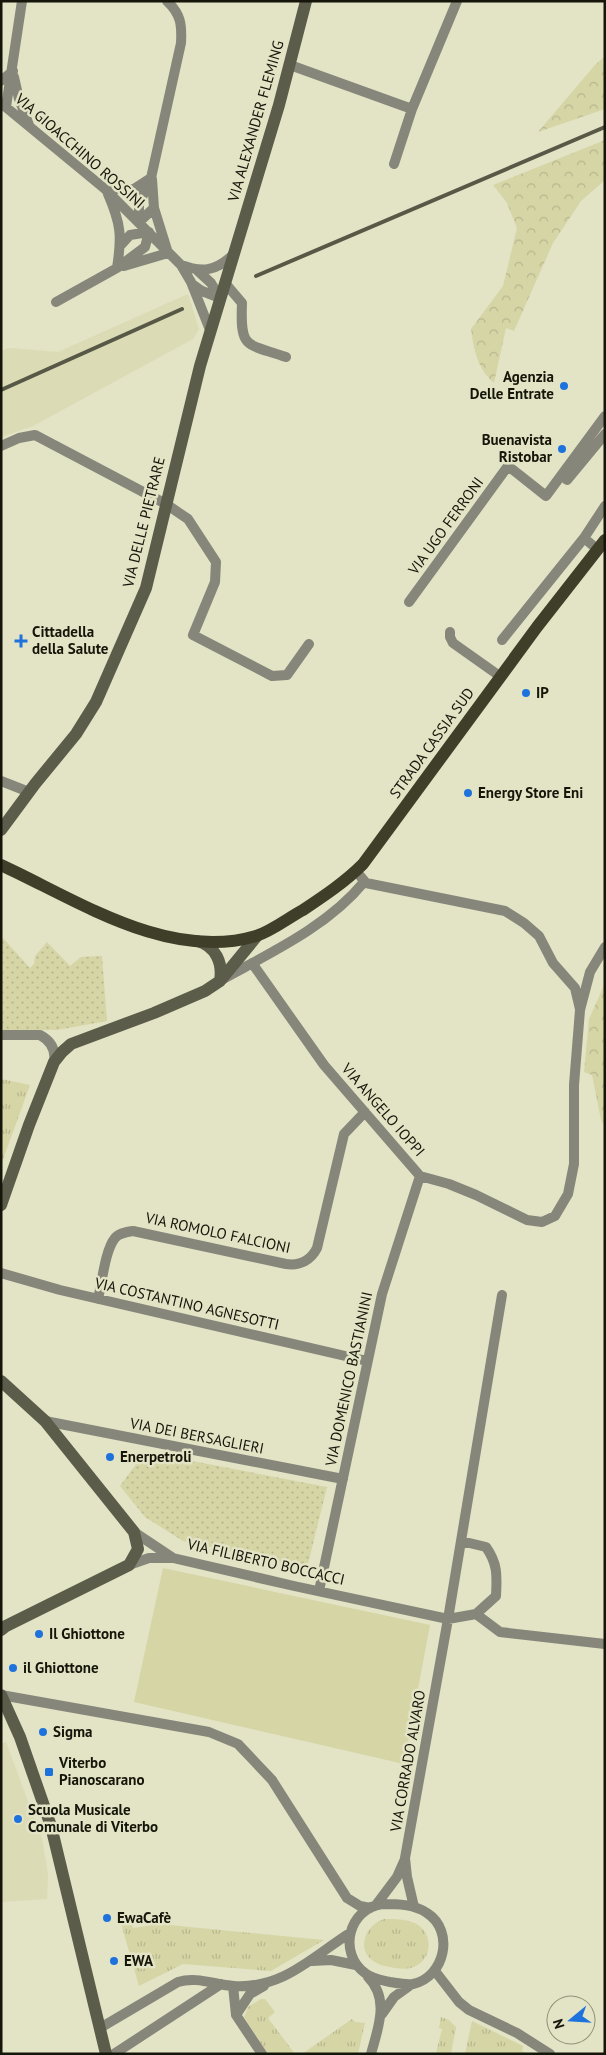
<svg xmlns="http://www.w3.org/2000/svg" width="606" height="2055" font-family="'PT Sans',sans-serif">
<defs>
<pattern id="grass-tufts" width="24" height="20" patternUnits="userSpaceOnUse" patternTransform="scale(1.25)"><rect width="24" height="20" fill="#d6d5a6"/><path d="M3 7l-1-3M5 7V3M7 7l1-3M15 17l-1-3M17 17v-4M19 17l1-3" fill="none" stroke="#b7b68e"/></pattern>
<pattern id="forest-crowns" width="20" height="18" patternUnits="userSpaceOnUse" patternTransform="scale(1.25)"><rect width="20" height="18" fill="#d6d5a6"/><path d="M2 6a3 3 0 1 1 6 0M12 15a3 3 0 1 1 6 0" fill="none" stroke="#b7b68e"/></pattern>
<pattern id="park-dots" width="8" height="8" patternUnits="userSpaceOnUse" patternTransform="scale(1.25)"><rect width="8" height="8" fill="#d6d5a6"/><path d="M2 2h.1M6 6h.1" fill="none" stroke="#b7b68e" stroke-width="1.8" stroke-linecap="round"/></pattern>
</defs>
<rect width="100%" height="100%" fill="#e3e3c5"/>
<path fill="#dbdbb5" d="M188,294l11,35 -6,10 -160,87 -32,11v-86l8,-3 49,4z
M6,1742l36,97 6,35 -1,25 -46,3v-158z"/>
<path fill="url(#grass-tufts)" d="M1,1079l29,6 -29,80z
M128,1916l5,12 26,-4 165,16 -53,31 -88,-7 -44,22 -19,-66z
M384,1919c11,0 25,0 34,6 14,9 14,30 1,39 -8,6 -16,5 -25,4 -7,-2 -13,-2 -19,-6 -20,-12 -10,-37 9,-43z
M261,1999h4l10,13 -7,6 27,36h-27l-24,-37 4,-10z
M441,2017l8,3 7,7 -5,27h-18l3,-1 6,-24 -3,-1z
M352,2019l3,3 10,1 -7,31h-56z
M472,2021l51,25 -1,5 6,3h-63z"/>
<path fill="url(#forest-crowns)" d="M605,56v53l-67,23 57,-67z
M605,140v40l-24,21 -28,42 -39,88 -8,-3 -12,55c-17,-15 -20,-33 -23,-54l32,-43 14,-58 -10,-25 -14,-18z
M605,983v143l-4,-6 -9,-45 -8,-3 5,-53z"/>
<path fill="url(#park-dots)" d="M1,936l29,32 4,-4 1,-8 12,-14 23,24 11,-9 21,-1 5,65 -50,9h-56z
M145,1452l182,35 -20,81 -124,-27 -38,-24 -25,-31z"/>
<path fill="#d6d5a6" d="M163,1568l267,57 -26,139 -270,-62z"/>
<g fill="none" stroke-linecap="round" stroke-linejoin="round">
<path stroke="#86867a" stroke-width="10" d="M290,65l122,44 45,-108
M14,77l5,22 10,26
M1,81l12,-10
M1,103l104,86 76,76 10,17 19,48
M6,107l16,-106
M394,164l18,-55
M105,189h29l17,-11
M108,194c13,30 14,42 9,74
M139,222v-18l12,-26 30,-135c1,-18 0,-29 -14,-42
M139,222l15,-14 -2,-29
M181,265c22,8 35,6 53,-11
M124,266l44,-13 -14,-45
M198,271l13,12 9,15
M225,283l17,20c-2,47 4,40 44,54
M192,284l10,7 18,7
M56,302l61,-34 28,-21 4,-15 -19,3 -10,11
M1,446l18,-8 16,-3 131,69 22,15 28,43 -1,20 -22,53 79,41 15,-1 22,-31
M567,480l38,-46
M597,549l-13,-11 21,-32
M409,602l99,-136 38,30 59,-80
M450,632v5l3,6 48,34
M502,640l82,-102
M1,781l28,11
M356,871l10,12 139,28 19,12 15,13 14,27 22,25 5,21
M252,963l72,102 96,111 29,8 27,11 51,25 15,2 13,-6 13,-22 6,-30v-79l6,-75 10,-38 15,-25
M223,979c49,-27 105,-53 141,-97
M1,1035h39c11,6 16,15 14,27
M1,1273l59,17 307,71
M98,1299c4,-16 7,-49 17,-61 4,-5 11,-6 18,-7l153,33c14,2 25,-4 31,-16l27,-114 21,-22
M45,1421l298,58
M134,1532l39,26 121,28 154,33 28,-5 20,-18c1,-20 2,-32 -10,-49l-25,-6
M129,1565l20,-7h24
M319,1591l63,-297 38,-118
M476,1614l24,18 105,12
M1,1695l208,37 29,12 34,36 75,118 13,8 10,2
M382,1904c15,0 32,0 45,9 28,18 18,64 -14,71 -8,1 -16,-1 -23,-2 -9,-2 -18,-3 -25,-9 -27,-20 -17,-64 17,-69z
M376,1905l21,-28 8,-18
M414,1907l-7,-30 -2,-19 43,-239 54,-324
M312,1961l19,-1 25,5
M435,1971l24,31 10,8 48,23 33,21
M368,1977c22,22 10,51 3,77
M233,1986l3,29 26,39
M382,2014l12,-17 18,-13
M236,2015l14,-21 14,-8
M100,2028l78,-46c19,-6 37,3 56,4 49,3 78,-29 116,-53
M114,2054l107,-70"/>
<path stroke="#5c5c4a" stroke-width="12" d="M1,830l34,-46 41,-50 20,-32 50,-114 54,-222 79,-261 27,-104
M197,941c19,5 26,22 23,40
M1,1205l28,-80 25,-63 8,-10 9,-8 83,-31 51,-22 15,-10 37,-45
M1,1381l44,40 89,111 4,17 -9,16 -123,61 -5,4
M1,1695l19,42 31,89 55,228"/>
<path stroke="#3f3e29" stroke-width="12" d="M1,865c76,35 168,97 255,71 16,-5 32,-18 47,-26 21,-14 42,-28 60,-46l174,-237 68,-87"/>
<path stroke="#585847" stroke-width="4" d="M256,276l349,-149
M1,390l181,-81"/>
</g>
<g fill="#1d72dc" stroke="#e3e3c5" stroke-width="2">
<circle cx="564" cy="386" r="5"/>
<circle cx="562" cy="449" r="5"/>
<path d="M18.5 633.5h5v5h5v5h-5v5h-5v-5h-5v-5h5z"/>
<circle cx="526" cy="693" r="5"/>
<circle cx="468" cy="793" r="5"/>
<circle cx="110" cy="1457" r="5"/>
<circle cx="39" cy="1634" r="5"/>
<circle cx="13" cy="1668" r="5"/>
<circle cx="43" cy="1732" r="5"/>
<rect x="44" y="1767" width="10" height="10" rx="2.5"/>
<circle cx="18" cy="1819" r="5"/>
<circle cx="107" cy="1918" r="5"/>
<circle cx="114" cy="1961" r="5"/>
</g>
<g text-anchor="middle" stroke-width="5" stroke-linejoin="round" paint-order="stroke">
<g font-size="15" fill="#15150a" stroke="#e3e3c5">
<text transform="translate(256 121) rotate(-74)" y="5">VIA ALEXANDER FLEMING</text>
<text transform="translate(80 151) rotate(41)" y="5">VIA GIOACCHINO ROSSINI</text>
<text transform="translate(144 522) rotate(-76)" y="5">VIA DELLE PIETRARE</text>
<text transform="translate(446 526) rotate(-54)" y="5">VIA UGO FERRONI</text>
<text transform="translate(432 743) rotate(-54)" y="5">STRADA CASSIA SUD</text>
<text transform="translate(383 1110) rotate(49)" y="5">VIA ANGELO IOPPI</text>
<text transform="translate(218 1233) rotate(12)" y="5">VIA ROMOLO FALCIONI</text>
<text transform="translate(187 1304) rotate(13)" y="5">VIA COSTANTINO AGNESOTTI</text>
<text transform="translate(349 1379) rotate(-78)" y="5">VIA DOMENICO BASTIANINI</text>
<text transform="translate(197 1436) rotate(11)" y="5">VIA DEI BERSAGLIERI</text>
<text transform="translate(266 1562) rotate(13)" y="5">VIA FILIBERTO BOCCACCI</text>
<text transform="translate(408 1761) rotate(-80)" y="5">VIA CORRADO ALVARO</text>
</g>
<g font-size="15" font-weight="bold" fill="#15150a" stroke="#e3e3c5" text-anchor="start">
<text x="554" y="382" text-anchor="end">Agenzia<tspan x="554" dy="17">Delle Entrate</tspan></text>
<text x="552" y="445" text-anchor="end">Buenavista<tspan x="552" dy="17">Ristobar</tspan></text>
<text x="32" y="637">Cittadella<tspan x="32" dy="17">della Salute</tspan></text>
<text x="536" y="698">IP</text>
<text x="478" y="798">Energy Store Eni</text>
<text x="120" y="1462">Enerpetroli</text>
<text x="49" y="1639">Il Ghiottone</text>
<text x="23" y="1673">il Ghiottone</text>
<text x="53" y="1737">Sigma</text>
<text x="59" y="1768">Viterbo<tspan x="59" dy="17">Pianoscarano</tspan></text>
<text x="28" y="1815">Scuola Musicale<tspan x="28" dy="17">Comunale di Viterbo</tspan></text>
<text x="117" y="1923">EwaCafè</text>
<text x="124" y="1966">EWA</text>
</g>
</g>
<rect width="606" height="2055" fill="none" stroke="#15150a" stroke-width="5"/>
<g transform="translate(571 2020) rotate(252)"><circle r="24" fill="#e3e3c5" stroke="#91917a"/>
<path d="M0-4L9 19L0 12L-9 19Z" fill="#1d72dc"/>
<text y="-8" font-size="14" font-weight="bold" text-anchor="middle" fill="#15150a">N</text>
</g>
</svg>
